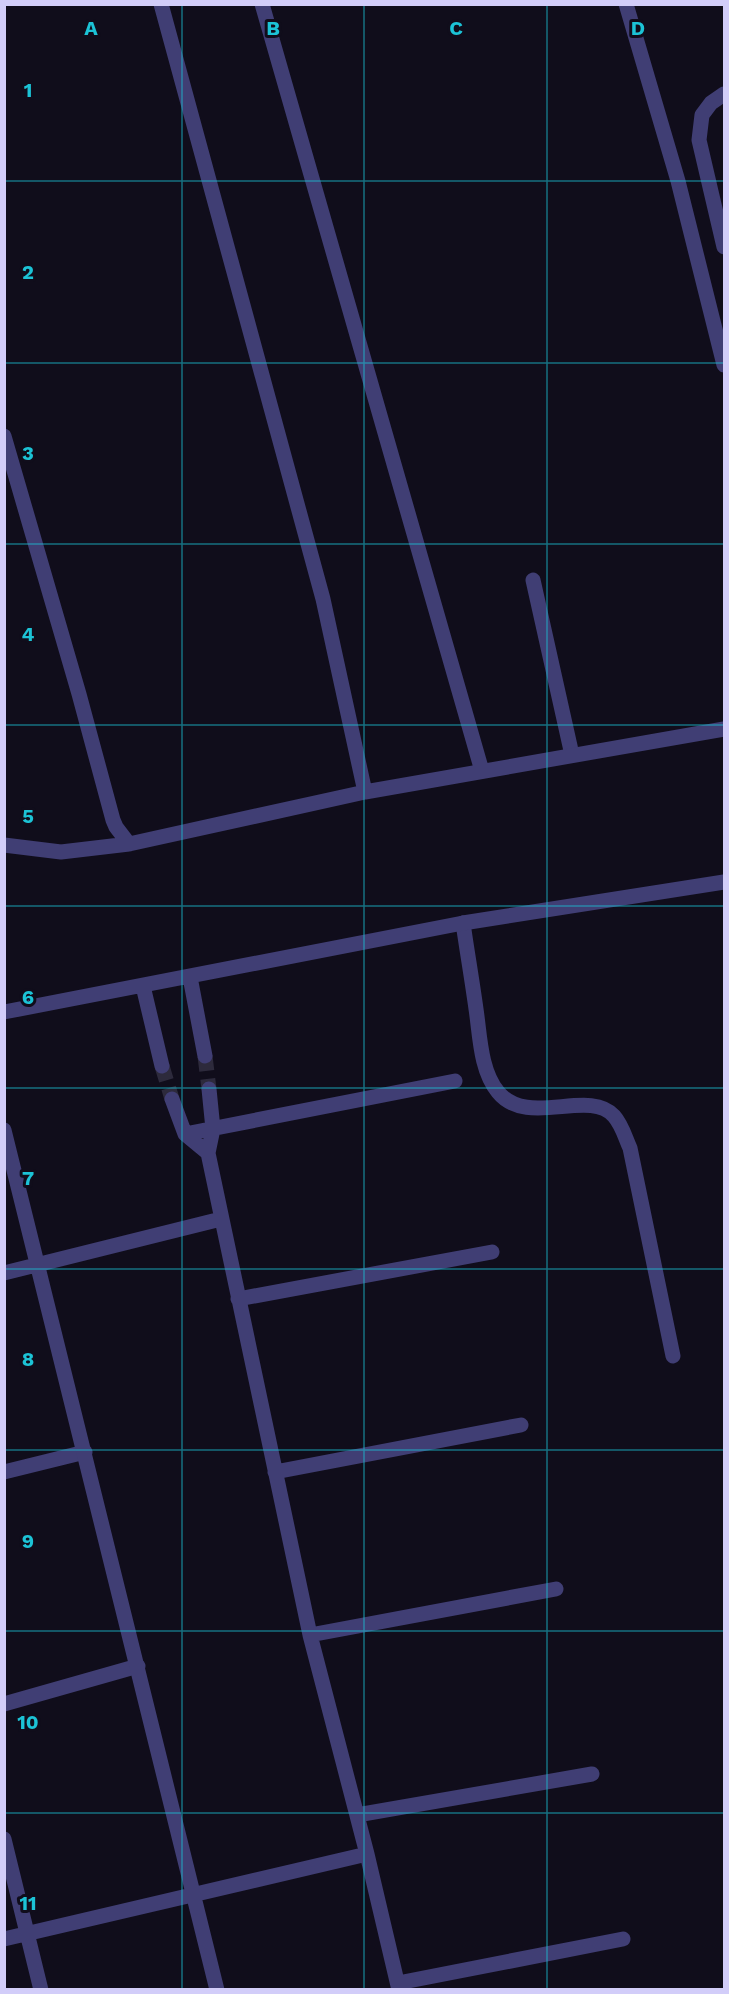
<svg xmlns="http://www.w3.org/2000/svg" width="729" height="1994" font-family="'Work Sans',sans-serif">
<rect width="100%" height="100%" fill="#100d1b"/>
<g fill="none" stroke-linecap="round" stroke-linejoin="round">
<path stroke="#2d2a3c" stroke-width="15" stroke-dasharray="15 8" stroke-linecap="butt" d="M205,1056l4,33
M162,1066l10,33"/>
<path stroke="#403e74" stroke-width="15" d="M533,580l39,175
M463,923c4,28 9,57 13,86 4,26 4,61 22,83 29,36 91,-4 116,24 8,9 11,21 16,32l43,208
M4,1472l81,-20
M4,1704l134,-38"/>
<path stroke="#403e74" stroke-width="15" d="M161,4l162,595 42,193
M262,4l220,767
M626,4l52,177 46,184
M724,94l-13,9 -9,12 -3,25 25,107
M4,436l75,258 34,126 3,7 13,17
M4,845l57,7 68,-8 236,-52 359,-63
M190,977l15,79
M143,986l19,80
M4,1012l459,-89 261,-41
M172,1099l13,35 23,19 5,-24 -4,-40
M4,1130l213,860
M185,1134l270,-53
M208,1153l102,482 57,219 32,136
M4,1273l217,-54
M238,1299l254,-47
M275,1472l246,-47
M310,1635l246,-46
M357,1815l235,-41
M4,1839l37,151
M4,1939l363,-85
M398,1983l225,-44"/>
</g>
<path fill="none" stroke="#1cc3d6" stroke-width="1.5" stroke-opacity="0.55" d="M182,4v1986M364,4v1986M547,4v1986M4,181h720M4,363h720M4,544h720M4,725h720M4,906h720M4,1088h720M4,1269h720M4,1450h720M4,1631h720M4,1813h720"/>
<g font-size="20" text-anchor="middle" font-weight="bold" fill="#1cc3d6" stroke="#100d1b" stroke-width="6" stroke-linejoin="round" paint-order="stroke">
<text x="91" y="35">A</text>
<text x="273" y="35">B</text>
<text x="456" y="35">C</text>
<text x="638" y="35">D</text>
<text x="28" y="97">1</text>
<text x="28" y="279">2</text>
<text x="28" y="460">3</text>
<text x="28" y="641">4</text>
<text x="28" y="823">5</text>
<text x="28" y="1004">6</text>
<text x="28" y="1185">7</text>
<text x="28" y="1366">8</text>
<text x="28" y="1548">9</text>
<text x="28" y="1729">10</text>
<text x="28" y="1910">11</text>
</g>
<rect width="729" height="1994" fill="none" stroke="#d2cdf9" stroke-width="12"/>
</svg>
